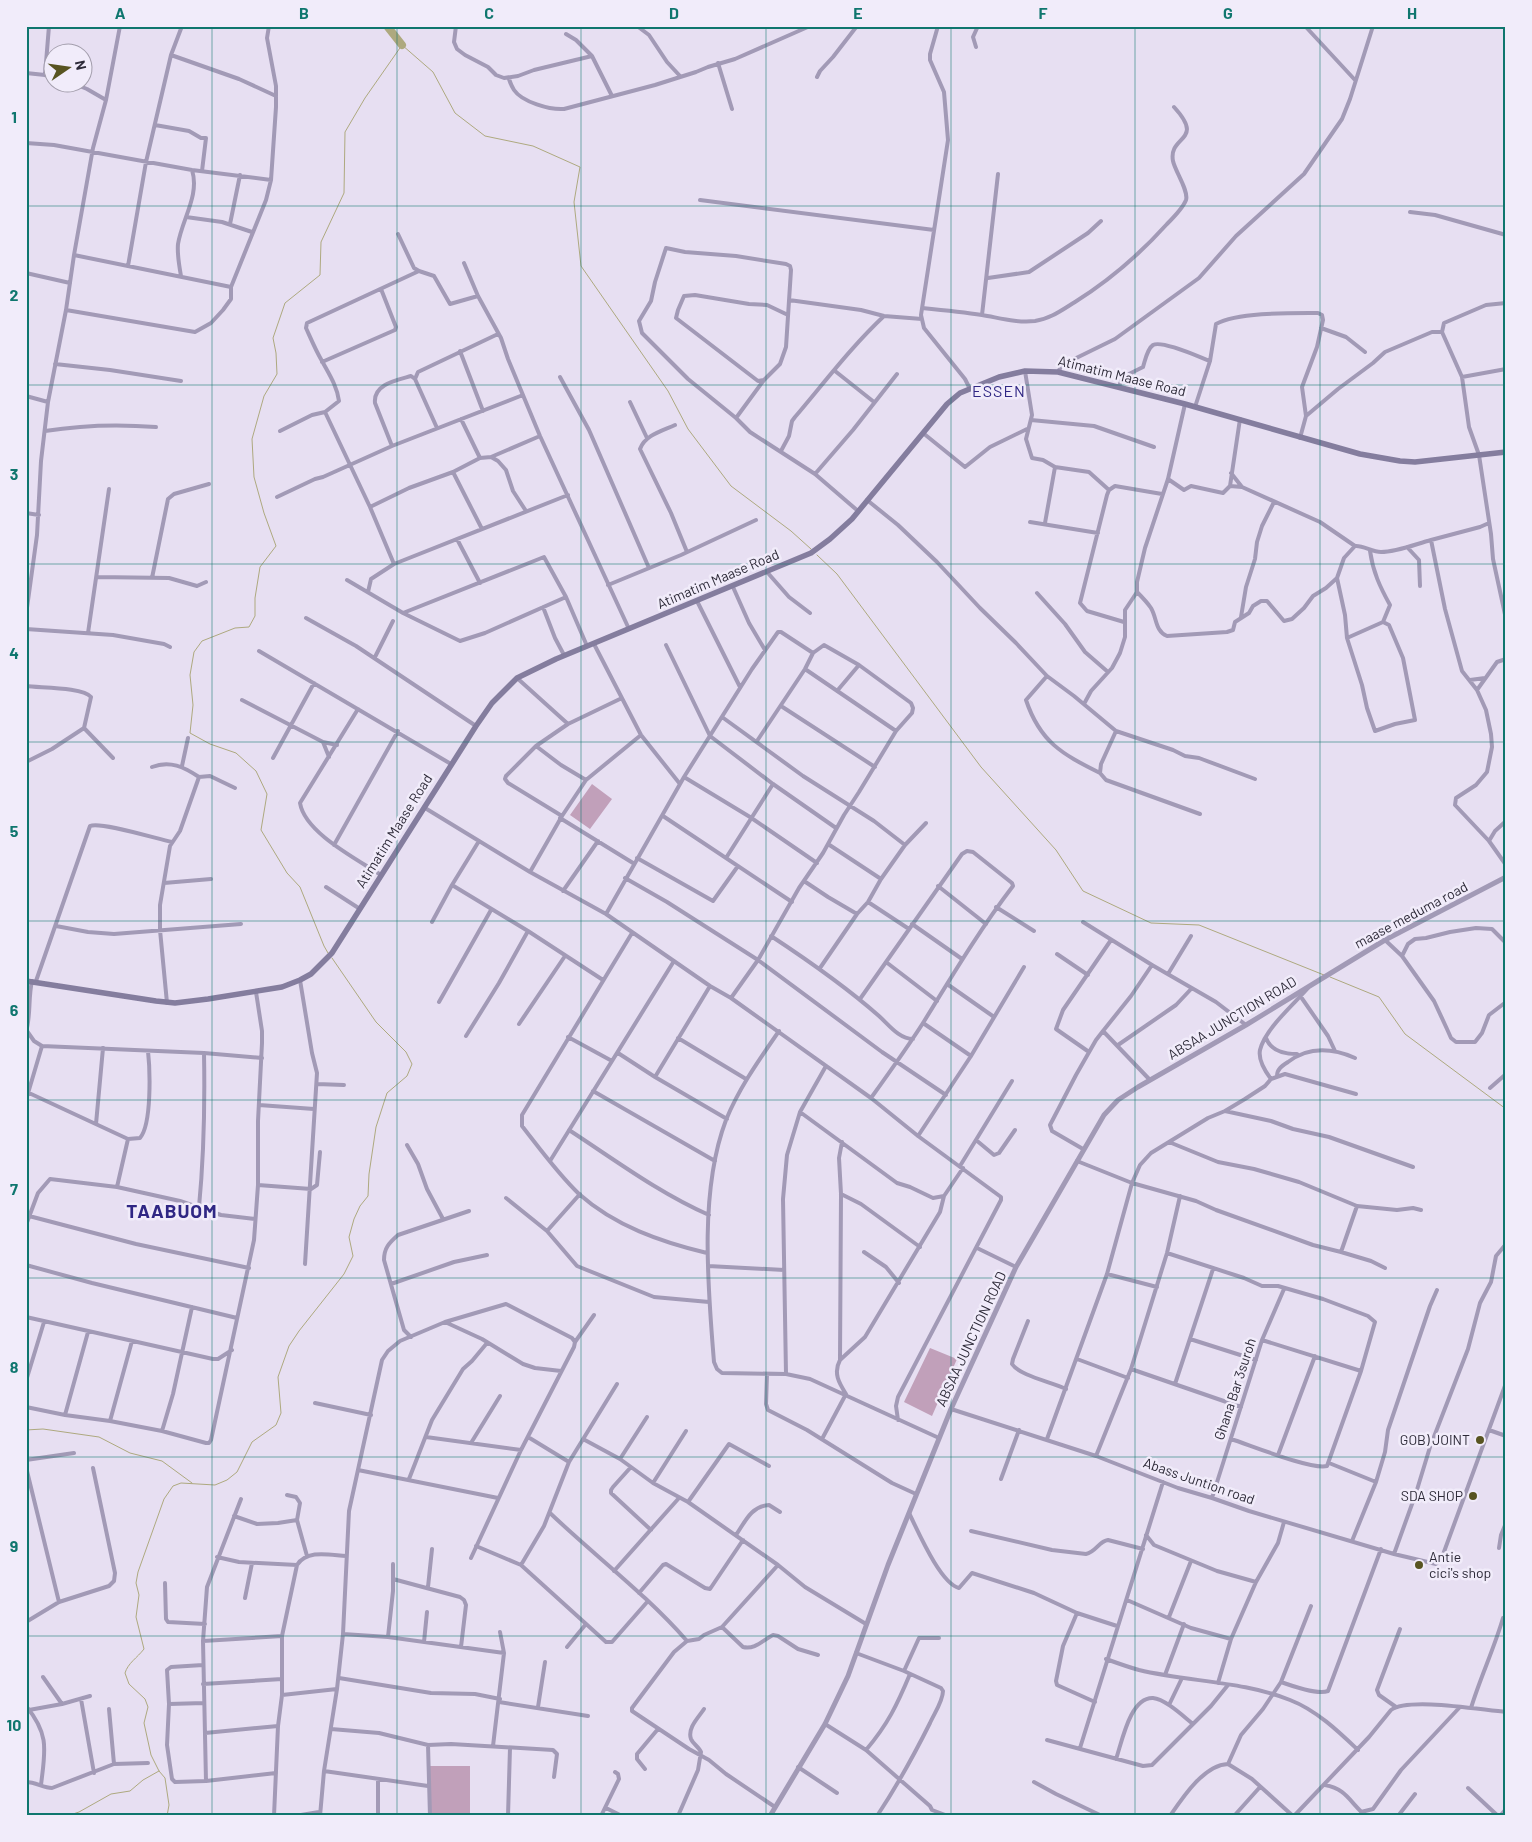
<svg xmlns="http://www.w3.org/2000/svg" width="1532" height="1842" font-family="Barlow,sans-serif">
<rect width="100%" height="100%" fill="#e7dff2"/>
<path fill="#c1a0ba" d="M592,784l20,15 -22,30 -20,-14z
M930,1348l27,11 -25,57 -28,-14z
M430,1766h40v50h-40z"/>
<g fill="none" stroke-linecap="round" stroke-linejoin="round">
<path stroke="#aea97f" stroke-width="1" d="M817,555l20,19 144,193 75,83 27,41 68,32 48,2 125,50
M328,953l-4,-7 -24,-59 -13,-14 -26,-43 6,-36 -11,-23 -20,-18 -26,-9 -20,-11 3,-28 -3,-30 4,-23 8,-11 33,-13 14,-1 6,-11v-18l5,-31 16,-21 -12,-33 -10,-36 -2,-38 12,-43 13,-22 -1,-21 -3,-15 12,-35 35,-28 1,-33 23,-49 1,-61 20,-34 37,-53 31,27 22,41 30,23 48,10 47,21 -6,35 7,64 87,125 20,38 43,57 60,45 20,18
M1330,977l49,20 26,37 101,75
M26,1430l17,-1 56,8 31,16 32,8 30,22
M67,1816l12,-4 32,-18 19,-3 13,-11 16,-9
M167,1816l2,-11 -4,-27 -6,-7 -8,-16 -7,-32 4,-16 -3,-8 -16,-15 -4,-11c3,-10 12,-15 19,-24l-8,-32 3,-22 -3,-12 2,-11 26,-73 9,-13 8,-3 34,2 12,-5 10,-8 15,-30 24,-17 5,-12 -3,-36 11,-31 10,-15 45,-57 9,-18 -4,-19 5,-18 6,-13 8,-10 1,-22 7,-47 11,-34 20,-17 5,-12 -6,-12 -30,-30 -44,-64"/>
<path stroke="#aea97f" stroke-width="8" d="M387,26l15,19"/>
<path stroke="#a29ab6" stroke-width="4" d="M49,26l-4,49 7,2
M456,26l-2,16 3,7 8,6 23,12 8,8 8,3 14,-2 16,-6 58,-14 20,40
M637,26l12,9 18,27 13,14
M938,26l-8,28v6l14,32 4,48 -27,175 3,13 41,51 5,10
M1305,26l50,54
M566,34l10,6 16,16
M976,47l-3,-10 5,-11
M171,55l68,24 37,17
M718,63l14,46
M26,73l19,2
M817,77l3,-6 13,-14 24,-31
M509,79c1,3 3,8 5,11 8,12 36,20 50,19l91,-24 41,-13 12,-5 27,-8 75,-33
M70,82l17,7 19,11
M155,125l34,6 12,7h5l-4,33
M26,143l28,2 138,25 79,10
M700,200l234,30
M1410,212l25,3 71,20
M186,217l36,5 30,10
M230,224l10,-49
M398,234l16,34 5,3 15,5 16,28 28,-8
M74,255l157,32
M464,263l14,33 23,42 7,21 32,77 89,193
M128,266l18,-104 25,-107 11,-29
M26,273l44,10
M181,276c-2,-11 -4,-22 -3,-32 4,-25 22,-49 14,-74
M988,278l41,-6 59,-39 13,-12
M789,300l72,10 23,6 38,3
M922,308c20,2 40,4 60,7 18,3 34,8 53,6 15,-2 27,-11 40,-19 35,-22 65,-48 92,-78 6,-6 16,-16 19,-24 3,-9 -11,-29 -13,-39 -5,-26 33,-19 1,-54
M66,310l129,22 16,-9 12,-13 8,-11v-12l35,-87 5,-20 5,-73v-21l-9,-48 2,-12
M788,315l-21,-10 -18,-1 -54,-9 -11,1 -6,14 -2,8 82,63 6,-1 16,-16 6,-17 5,-77 -1,-4 -4,-2 -50,-8 -51,-4 -19,-4 -11,34 -4,19 -12,20 3,12 46,46 48,39 14,14 65,42 43,37
M982,315l16,-141
M1321,328l25,9 19,15
M1442,332l2,-9 42,-18 20,-2
M460,351l23,60
M322,362l73,-32 1,-3 -2,-5 -13,-33
M55,364l55,6 71,11
M835,371l39,31
M1025,371l7,44 -6,24 6,19 11,2 12,7 34,5 20,18
M1058,372l4,-7 53,-26 84,-61 37,-42 68,-62 38,-55 8,-20 23,-73
M560,377l29,53 60,138
M1462,377l44,-8
M1119,386l4,-9 20,-10c2,-6 4,-18 10,-22 9,-5 46,12 57,16
M26,396l22,6
M630,402l17,36
M1195,407l15,-46 6,-37c22,-12 76,-11 102,-11l4,2 1,5 -6,27 -15,40 4,29 -6,22
M325,412l45,95
M1306,416l32,-27 35,-26 12,-11 47,-20h10l20,45 7,50 10,28 12,79 2,25 13,60
M736,418l28,-38
M461,419l19,39
M1031,420l63,6 60,21
M675,425c-13,6 -30,10 -35,24l31,64 16,39
M437,428l-22,-49 3,-7 80,-38
M45,431c37,-6 73,-7 111,-4
M280,431l32,-16 13,-3 14,-11c-2,-15 -10,-27 -17,-40 -6,-10 -11,-22 -16,-33l1,-5 112,-52
M923,433l42,34 25,-20 37,-18
M392,446l-17,-43c-2,-19 22,-23 36,-27l4,3
M781,451l8,-15 3,-15 3,-4c29,-34 56,-70 89,-101
M491,457l49,-21
M453,472l29,57
M1231,473l11,14
M815,474l38,-44 44,-56
M1168,479l16,11 7,-4 32,7 7,-7 10,-67
M1230,486l12,1 78,35 35,24c8,-1 17,6 26,6 16,0 35,-8 50,-12
M277,497l38,-18 8,-2 69,-31 131,-51
M867,500l31,25 39,37 43,46 36,35 31,33 27,20 42,35 57,19 12,6 14,2 56,21
M26,513l13,2
M1030,522l68,11
M1045,523l10,-56
M1489,523l-9,4 -49,13 14,69 17,62 15,19 9,20 5,24 1,13 -5,25 -11,13 -20,13 -1,7 34,36 17,24
M457,539l23,44
M1355,546l-11,12 -7,20 8,37 2,23 15,47 5,23 8,23 20,-7 20,-4 -12,-62 -14,-33 -6,-3
M1407,547l12,13 1,26
M394,564l-24,-57 39,-19 44,-16 27,-14 11,-1 7,4 8,9 7,21 13,20
M767,572l22,25 21,16
M97,577l72,1 28,8 9,-4
M152,578l16,-79 6,-5 35,-10
M347,580l56,33 57,28 25,-8 81,-36
M608,585l73,-30 75,-35
M733,587l16,36 16,27
M368,592l3,-13 23,-15 174,-69
M1137,592c5,5 10,10 14,16 6,10 4,23 16,28l60,-4 6,-2 2,-8 14,-9 4,-7 8,-5h6l17,20 8,-2 12,-11 9,-12 13,-8 11,-10
M1037,593l28,31 20,28 23,20
M697,601l43,86
M543,607l12,31 9,17
M403,613l141,-56 22,40 21,49
M26,615l11,-80 4,-74 7,-59 18,-92 8,-55 19,-107 13,-48 14,-74
M1241,617l5,-30 9,-28 2,-17 5,-16 12,-24
M306,618l50,28 120,80
M1124,622l-37,-11 -7,-8 27,-108 2,-5 6,-4 47,8
M26,629l87,6 51,9 6,3
M88,633l21,-144
M1347,638l36,-16 7,-17c-10,-18 -17,-33 -20,-54
M594,644l47,91 39,49
M666,645l44,91 63,48 63,44
M259,651l192,113
M375,657l18,-36
M805,669l91,62 16,-18 1,-5 -2,-5 -52,-38
M1047,676l-21,24c14,42 36,54 74,73
M517,678l51,46
M1470,680l15,-2
M26,686c14,2 57,1 65,11l-7,31 -32,21 -26,13
M1477,690l20,-28 9,-3
M242,700l81,42 14,3
M1084,704l7,-13 21,-23 8,-15 5,-16v-27l12,-18v-10l8,-34 23,-69 17,-75
M781,706l94,61
M358,709l-58,94c5,30 57,56 81,72
M722,717l81,59 71,45 31,24
M84,728l29,30
M1116,731l-15,33 -1,9 6,7 94,34
M757,741l48,-72 8,-16 11,-8 35,20 -22,26
M323,742l6,15
M536,746l25,19 25,15
M273,758l41,-75
M182,766l6,-28
M152,767c18,-7 32,0 47,10
M684,777l66,40 67,46
M425,808l105,64 76,42 104,72 21,12 140,100 47,38 83,61v3l-103,197 -2,9 2,14
M562,816l-54,-33 -3,-4 1,-3 30,-30 32,-22 54,-26
M663,816l129,86
M560,818l73,45
M1489,841l6,-10 11,-10
M828,844l53,35
M334,845l64,-114
M637,858l76,43 25,-35
M726,858l47,-74
M530,872l32,-56 24,-36 55,-45
M625,878l42,24 91,58 124,92 64,43
M804,881l24,16 29,17
M164,883l47,-4
M452,885l76,46 75,49
M938,886l48,38
M326,887l34,22
M563,891l35,-50
M868,902l41,27
M996,907l38,24
M606,914l78,-137 68,-108 26,-37h3l32,21
M432,922l20,-37 27,-44
M1083,922l69,43 64,37 30,23
M912,924l50,35
M56,926l32,6 26,2 127,-10
M632,933l-110,182v11c18,23 36,48 57,68 36,32 82,48 128,59
M771,936c38,25 74,50 108,80 10,9 20,23 34,23
M1385,940l17,16 32,45 13,28 4,9 5,4h19l7,-9 7,-18 17,-13
M1057,954l31,21
M1402,956l6,-12 7,-5 11,-1 24,-6 26,-4 16,1 14,14
M886,962l51,39
M820,968l37,-54 11,-12 13,-23 24,-34 21,-22
M1168,974l23,-38
M300,980l12,73 5,20 -12,191
M36,981l54,-155c10,-5 67,13 82,16
M947,984l47,33
M1301,997l27,39 7,15
M731,998l27,-38 41,-72 24,-35 21,-38 15,-23 37,-61
M860,999l102,-145 5,-3 6,1 39,31 1,3c-33,43 -61,90 -90,137 -16,25 -34,50 -52,75
M439,1002l52,-92
M167,1003l-7,-73v-25l10,-59 10,-15 19,-54 11,-1 25,12
M923,1023l48,33
M519,1024l46,-68
M27,1031l7,10 8,5 162,7 58,5
M779,1031c-20,29 -40,57 -53,89 -27,71 -18,168 -12,242l3,7 5,4 64,1 24,5 129,59
M1103,1031l28,-35 21,-31
M26,1032c5,-17 2,-34 6,-51
M466,1036l33,-53 29,-52
M568,1037l44,24
M678,1038l68,41
M1266,1038c5,13 18,16 31,16
M1118,1045l58,-40 16,-17
M1089,1052l-33,-23 7,-19 48,-70
M618,1053l37,24 72,42
M1277,1076c0,-7 5,-10 11,-14 21,-16 44,-14 67,-4
M655,1077l55,-91
M1271,1079c-6,-8 -13,-19 -11,-29 5,-21 34,-46 48,-62
M317,1084l27,1
M1490,1088l16,-14
M593,1091l122,70
M29,1093l99,46 12,-1c12,-14 10,-69 8,-87
M26,1100l16,-54
M259,1105l55,4
M1225,1111l46,10 22,8 36,8 84,30
M800,1112l97,71 13,4 23,11 11,-2
M96,1124l7,-76
M569,1130c46,30 90,63 140,85
M918,1136l53,-80 53,-89
M976,1140l18,15 5,-2 16,-23
M407,1145l11,19 9,25 16,30
M1083,1149l-31,-18 -2,-6 26,-50 20,-35 7,-9 47,49
M550,1161l124,-200
M1077,1161l55,22 64,18 20,9 97,35 28,7 16,-46 -58,-24 -45,-13 -36,-7 -49,-20
M960,1166l52,-85
M258,1185l53,4 6,-4 3,-33
M117,1187l11,-48
M841,1194l20,10 59,43
M506,1198l41,33 30,35 77,31 55,5
M1357,1206l40,4 16,-2 8,2
M199,1207c5,-52 6,-101 5,-154
M29,1216l107,28 113,24
M26,1225l12,-32 12,-14 67,8 63,14 41,14 34,4
M547,1231l33,-37
M977,1248l39,19
M864,1252l22,15 13,16
M1341,1252l30,9 14,7
M1167,1253l77,25 18,8h16l45,13 45,17 7,6 -14,49 -34,95c-16,4 -77,-21 -96,-27
M26,1265l66,18 145,35
M708,1266l76,4
M1107,1274l50,13
M391,1284l63,-22 33,-7
M26,1317l187,42h5l14,-9
M1028,1321l-15,38 -1,5c8,12 40,18 54,25
M445,1322l37,17 41,25 12,4 26,3
M411,1337l-7,-7 -20,-70c0,-12 5,-17 14,-25l71,-24
M1190,1339l66,21
M1262,1340l99,31
M575,1342l19,-27
M1077,1359l51,19
M840,1360l1,-166 -2,-36 3,-16
M1131,1369l110,38
M767,1374l-1,30 2,6 39,20 85,53 24,11
M786,1374l-3,-175 4,-44 13,-43 26,-46
M26,1381l18,-59
M1175,1384l38,-115
M315,1403l56,12
M26,1407l39,8 45,6 52,10 44,12h3l2,-3 43,-200 4,-55v-64l4,-78v-12l-6,-39
M951,1409l145,47 82,32 34,10 37,13 145,43 42,10 5,-4 65,-177
M65,1415l23,-83
M110,1421l22,-80
M1489,1430l17,6
M162,1431l11,-37 19,-87
M426,1437l95,13
M528,1437l41,25
M583,1439l37,20 33,24 35,19 90,63 27,22 61,37
M822,1439l24,-45c-7,-11 -13,-21 -6,-34l25,-23 75,-125 4,-16 19,-28
M1047,1439l60,-165 25,-91 8,-18 11,-12 57,-35 17,-7 20,-12 20,-13 6,-7 14,-5 71,20
M471,1443l29,-47
M1278,1455l37,-99
M1096,1456l35,-87 36,-116 13,-57
M620,1459l27,-42
M26,1460l48,-7
M1329,1463l47,19
M26,1467l33,135
M631,1467l-18,20 -2,3v3l40,37
M358,1470l140,28
M409,1479l23,-59 31,-51 9,-8 15,-18
M1001,1479l18,-49
M653,1483l33,-52
M287,1495l9,2 4,6 -3,17
M1212,1498l50,-158 22,-51
M688,1502l41,-58 40,22
M550,1513c45,43 96,81 137,128
M909,1513c9,18 31,70 50,75l13,-15 62,20 43,20 40,13
M234,1516l23,8 21,-1 19,-3 10,36
M971,1531l81,19 34,4c10,-2 13,-13 22,-14l35,9
M736,1535c9,-13 15,-29 33,-30l11,7
M1146,1535l8,10 63,26 39,11 22,-39 6,-21
M1352,1541l24,-59 9,-30 3,-22 42,-124 7,-16
M476,1546l45,19 85,77h6l36,-41
M1499,1548l2,-13 5,-12
M1394,1554l22,-61 14,-46 38,-98 12,-46 11,-21 5,-26 10,-12
M217,1557l22,5 58,3
M521,1565l23,-39 25,-64 48,-78
M614,1571l65,-73
M393,1579l67,18 4,3 2,5 -5,42
M165,1583l1,36 2,3 37,2
M428,1587l4,-38
M639,1593l24,-28 3,-1 39,24 5,1 33,-49
M245,1598l7,-35
M1127,1600l64,28 40,11 -13,44
M1077,1613l-14,33 -7,35 1,4 38,17
M1169,1617l22,-56
M26,1622l33,-20 50,-16 5,-5 1,-8 -22,-105
M722,1627l21,20c12,3 20,-7 30,-12l5,1 20,13 20,6
M343,1634l45,3 116,16
M388,1637l5,-46v-27
M1231,1639l25,-57
M203,1641l79,-5
M424,1642l3,-30
M567,1647l19,-23
M856,1653l48,18 37,17 2,3c0,10 -9,23 -13,32 -16,32 -33,63 -53,93
M1106,1659c11,4 22,8 33,11 50,12 104,11 151,30 26,10 48,31 68,50
M203,1665l-32,2 -4,3 2,34 -2,41 5,34 3,3 31,-1 70,-8
M904,1671l15,-33h20
M1165,1675l19,-51
M43,1677l19,27
M339,1678l92,15 44,1 25,5
M1281,1682l30,-76
M203,1684l79,-5
M282,1695l55,-6
M81,1699l13,74
M499,1702l89,14
M169,1704l35,-1
M1169,1705l13,-27
M26,1706c24,29 19,45 15,79
M538,1707l7,-45
M1396,1707l-17,-12 -2,-5 23,-61
M1471,1708c9,-30 23,-59 32,-90
M29,1710l33,-6 28,-8
M825,1724l41,26 64,56 2,4 16,6
M331,1729l48,4 49,12 23,-1 102,6 4,4 -3,23
M205,1733l73,-7
M1047,1740l96,26 9,-1 59,-59 17,-21
M428,1745l2,71
M493,1746l11,-93 -4,-21
M1080,1748c28,-88 55,-177 83,-266
M866,1750c22,-26 31,-45 44,-76
M1116,1759c6,-17 14,-62 37,-61 12,1 30,18 40,26
M114,1764l34,-1
M1228,1764l13,-29 22,-26 18,-27c11,4 36,13 47,9l53,-142
M798,1767l39,26
M645,1769l-8,-10v-5l21,-25
M324,1771l104,15
M206,1781l-3,-140 4,-54 34,-88
M26,1782c10,0 17,6 26,6l62,-24 -5,-55
M1034,1782l22,12 46,22
M1325,1785c22,4 25,18 41,31
M1468,1788l30,28
M775,1807l-49,-33 -17,-14 -20,-11 -57,-38v-3l42,-56 13,-11 12,-2 5,-4 18,-8 56,-62
M606,1808l16,8
M1361,1812l12,-3 28,-39 59,-63
M274,1816l4,-90 4,-31v-59l15,-71c10,-16 33,-10 49,-9
M295,1816l24,-4
M320,1816l4,-45 13,-82 6,-55 6,-123 33,-151 6,-9 12,-10 45,-19 61,-18 66,34 3,4 -1,5 -53,103 -50,108
M378,1816v-37
M508,1816l2,-68
M601,1816l18,-37 -1,-5 -3,-2
M678,1816l20,-46 3,-18c-2,-5 -8,-8 -10,-13 -4,-11 8,-22 13,-30
M1170,1816c13,-19 34,-51 58,-52l24,15 41,37
M1234,1816l26,-29
M1294,1816l75,-79 22,-27c18,-13 90,0 115,2
M1398,1816l17,-22
M1500,1816l6,-7"/>
<path stroke="#a29ab6" stroke-width="5" d="M770,1816l55,-92 23,-48 40,-111 63,-156 65,-142 88,-152 14,-15 20,-13 108,-62 98,-60 41,-25 121,-63"/>
<path stroke="#847d9e" stroke-width="5.5" d="M26,981l130,20 19,2 33,-4 74,-12 18,-7 11,-6 21,-21 144,-227 16,-23 25,-25 39,-19 255,-106 19,-14 22,-20 95,-115 13,-11 39,-16 26,-6 33,1 127,32 175,50 40,7 15,1 91,-10"/>
</g>
<path fill="none" stroke="#0f766e" stroke-width="1" stroke-opacity="0.55" d="M212,26v1790M397,26v1790M581,26v1790M766,26v1790M951,26v1790M1135,26v1790M1320,26v1790M26,206h1480M26,385h1480M26,564h1480M26,742h1480M26,921h1480M26,1100h1480M26,1278h1480M26,1457h1480M26,1636h1480"/>
<g fill="#585421" stroke="#f1ecfa" stroke-width="2">
<circle cx="1480" cy="1440" r="5"/>
<circle cx="1473" cy="1496" r="5"/>
<circle cx="1419" cy="1565" r="5"/>
</g>
<g text-anchor="middle" stroke-width="5" stroke-linejoin="round" paint-order="stroke">
<g font-size="14" fill="#2d2a38" stroke="#f1ecfa">
<text transform="translate(1122 376) rotate(14)" y="5">Atimatim Maase Road</text>
<text transform="translate(718 579) rotate(-23)" y="5">Atimatim Maase Road</text>
<text transform="translate(394 831) rotate(-58)" y="5">Atimatim Maase Road</text>
<text transform="translate(1411 915) rotate(-28)" y="5">maase meduma road</text>
<text transform="translate(1232 1018) rotate(-31)" y="5">ABSAA JUNCTION ROAD</text>
<text transform="translate(971 1339) rotate(-65)" y="5">ABSAA JUNCTION ROAD</text>
<text transform="translate(1235 1389) rotate(-72)" y="5">Ghana Bar 3suroh</text>
<text transform="translate(1199 1481) rotate(19)" y="5">Abass Juntion road</text>
</g>
<g font-size="14" fill="#2d2a38" stroke="#f1ecfa" text-anchor="end">
<text x="1470" y="1445">GOB) JOINT</text>
<text x="1463" y="1501">SDA SHOP</text>
<text x="1429" y="1562" text-anchor="start">Antie<tspan x="1429" dy="16">cici's shop</tspan></text>
</g>
<g font-size="16" letter-spacing="1" fill="#302784" stroke="#f1ecfa">
<text x="999" y="397">ESSEN</text>
</g>
<g font-size="19" font-weight="bold" letter-spacing="1" fill="#302784" stroke="#f1ecfa">
<text x="172" y="1218">TAABUOM</text>
</g>
</g>
<rect width="1532" height="1842" fill="none" stroke="#f1ecfa" stroke-width="55"/>
<g transform="translate(68 68) rotate(77)"><circle r="24" fill="#f1ecfa" stroke="#a39eac"/>
<path d="M0-4L9 19L0 12L-9 19Z" fill="#585421"/>
<text y="-8" font-size="14" font-weight="bold" text-anchor="middle" fill="#2d2a38">N</text>
</g>
<rect x="28" y="28" width="1476" height="1786" fill="none" stroke="#0f766e" stroke-width="2"/>
<g font-size="16" text-anchor="middle" font-weight="bold" fill="#0f766e">
<text x="120" y="19">A</text>
<text x="304" y="19">B</text>
<text x="489" y="19">C</text>
<text x="674" y="19">D</text>
<text x="858" y="19">E</text>
<text x="1043" y="19">F</text>
<text x="1228" y="19">G</text>
<text x="1412" y="19">H</text>
<text x="14" y="123">1</text>
<text x="14" y="301">2</text>
<text x="14" y="480">3</text>
<text x="14" y="659">4</text>
<text x="14" y="837">5</text>
<text x="14" y="1016">6</text>
<text x="14" y="1195">7</text>
<text x="14" y="1373">8</text>
<text x="14" y="1552">9</text>
<text x="14" y="1731">10</text>
</g>
</svg>
